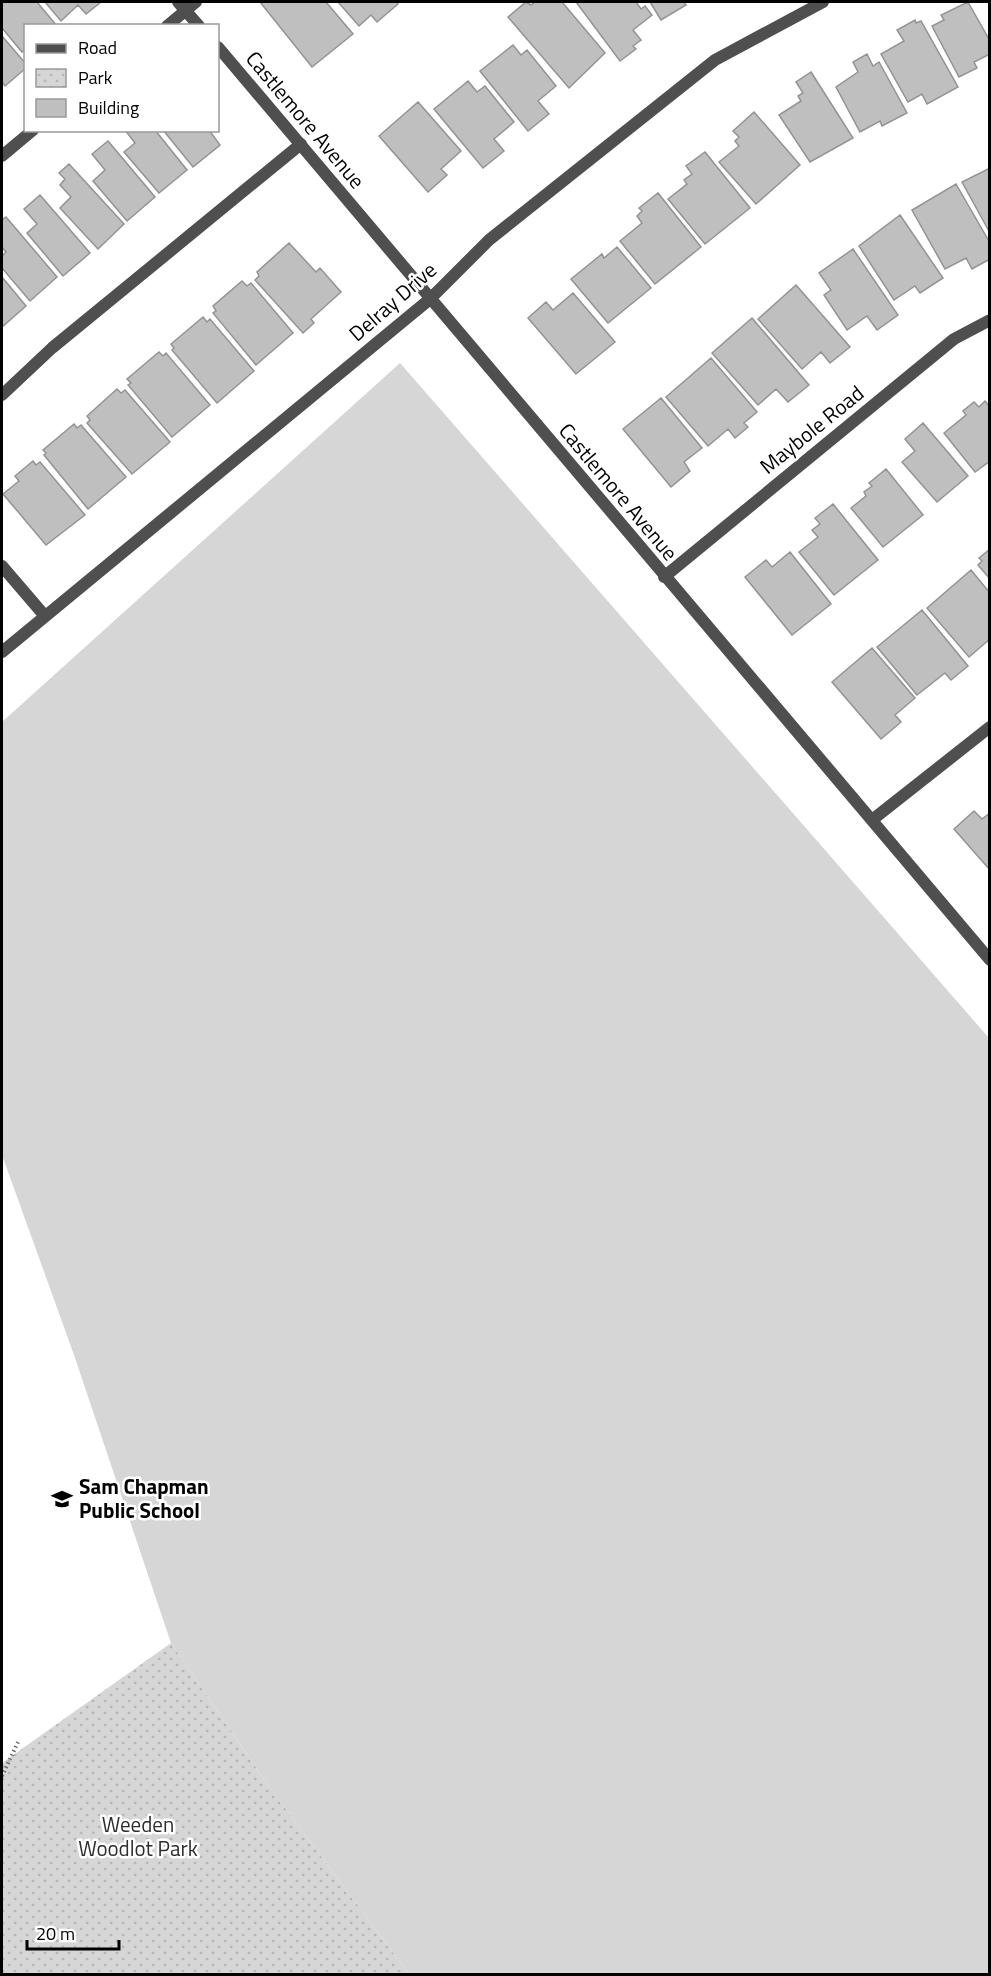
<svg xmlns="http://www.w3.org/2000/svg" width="991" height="1976" font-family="'Titillium Web',sans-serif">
<defs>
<pattern id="park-dots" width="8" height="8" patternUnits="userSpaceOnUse" patternTransform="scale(1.5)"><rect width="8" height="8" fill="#d6d6d6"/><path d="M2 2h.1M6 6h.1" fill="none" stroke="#b6b6b6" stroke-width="1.8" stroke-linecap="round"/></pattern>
</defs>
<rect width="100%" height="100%" fill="#fff"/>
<path fill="#d6d6d6" d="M400,363l589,675v936h-580l-139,-186 -99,-145 -97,-288 -72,-200v-433z"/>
<path fill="url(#park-dots)" d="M171,1643l99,145 139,186h-407v-211z"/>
<path fill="#bfbfbf" stroke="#939393" stroke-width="1.5" d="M2,2h35l20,24h-31v24l-4,2 -20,-24z
M45,2h56l-15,12 -8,-9 -17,16z
M260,2h66l27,32 -41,33z
M338,2h58l2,2 -21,18 -6,-7 -12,11z
M526,2l5,3 4,-3h27l43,51 -36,35 -61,-71z
M576,2h60l5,7 4,-3 7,9 -19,15 8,10 -8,6 3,3 -16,12z
M650,2h34l2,3 -25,15z
M968,2l22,39v13l-16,8 3,6 -18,9 -27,-51 12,-6 -3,-5z
M915,20l1,3 5,-2 37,66 -31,17 -5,-10 -14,8 -27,-48 23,-13 -7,-11z
M2,36l24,28v4l-21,18 -3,-4z
M513,45l8,10 6,-5 29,36 -18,15 11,13 -21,17 -48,-60z
M867,54l6,12 6,-4 28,51 -25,13 -2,-5 -20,11 -24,-45 22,-15 -5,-10z
M811,72l42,66 -43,24 -31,-47 22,-14 -3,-5 5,-3 -7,-11z
M468,81l9,11 8,-6 29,36 -20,17 10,12 -21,17 -49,-59z
M418,102l43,49 -20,18 6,6 -19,17 -49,-56z
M754,112l46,53 -44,39 -37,-42 20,-16 -4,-5 4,-4 -6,-6z
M125,130h30l32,40 -28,23 -35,-41 11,-9z
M163,130h46l11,15 -27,22z
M108,141l47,56 -28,24 -34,-40 12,-11 -13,-16z
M705,152l45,56 -45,36 -37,-45 19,-15 -3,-4 8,-6 -6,-8z
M69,164l55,60 -26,25 -38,-41 11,-11 -11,-12 5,-6 -6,-6z
M990,168v65l-28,-51z
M956,184l34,59v16l-18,10 -6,-11 -21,11 -33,-59z
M658,193l43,54 -46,37 -35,-43 22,-18 -5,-7 5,-5 -3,-3z
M40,195l50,58 -27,23 -36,-43 10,-9 -13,-15z
M900,215l43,63 -23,15 -5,-7 -21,14 -35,-54z
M6,217l51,60 -27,24 -28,-33v-12l4,-4 -4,-5v-27z
M289,243l27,29 4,-4 21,24 -30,27 3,4 -11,10 -48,-53 4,-4 -2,-4z
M617,247l34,41 -43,35 -37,-44 31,-25 2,4z
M853,249l45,66 -21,15 -10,-14 -20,14 -23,-35 7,-5 -12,-17z
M2,277l24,29 -24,21z
M242,281l5,5 4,-3 42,50 -37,32 -43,-52 3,-2 -3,-5z
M796,285l54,62 -20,16 -9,-11 -19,17 -44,-50z
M573,293l42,49 -39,32 -48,-56 18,-16 7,8z
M203,317l4,5 3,-3 44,52 -37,32 -45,-53 2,-2 -3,-4z
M752,318l57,67 -21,17 -12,-13 -18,16 -46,-52z
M159,352l4,4 3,-3 44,52 -38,32 -44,-52 3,-2 -4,-4z
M711,358l46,54 -13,11 4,4 -13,11 -7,-9 -20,17 -42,-49z
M117,389l4,4 4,-3 45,52 -38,32 -45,-51 3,-3 -3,-4z
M661,398l41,50 -18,14 6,9 -19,16 -48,-58z
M985,401l5,6v54l-15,11 -31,-39 22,-18 -3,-4 11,-9 5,5z
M923,423l45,53 -31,26 -35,-40 13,-11 -10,-12z
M74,424l3,4 4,-3 45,52 -38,32 -44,-54 2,-2 -3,-3z
M33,461l3,4 4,-3 45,53 -39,30 -43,-51 16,-13 -4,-5z
M886,469l37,46 -40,32 -32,-39 15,-12 -2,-4 8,-6 -3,-3z
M833,504l45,56 -44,35 -35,-43 19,-15 -6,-7 8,-6 -5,-6z
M990,549v30l-12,-14 4,-4 -3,-3z
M790,552l41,52 -39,31 -47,-58 21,-17 6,7z
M971,570l19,23v46l-21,18 -42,-49z
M922,610l46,56 -17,14 -6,-7 -28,22 -40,-48z
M872,648l43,50 -20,17 6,7 -20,17 -49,-57z
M974,811l8,8 8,-6v57l-36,-41z"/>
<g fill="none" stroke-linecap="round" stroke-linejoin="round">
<path stroke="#717171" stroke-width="4" stroke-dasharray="1.5 3" stroke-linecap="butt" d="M2,1776l17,-36"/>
<path stroke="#4f4f4f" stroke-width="12" d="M2,395l50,-47 249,-204
M2,566l42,49"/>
<path stroke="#4f4f4f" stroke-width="12" d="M167,26l29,-24
M2,156l31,-26
M664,577l290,-238 36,-19
M2,652l428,-353 59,-59 226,-180 108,-58
M872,820l118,-93"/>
<path stroke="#4f4f4f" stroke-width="12" d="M178,2l21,24
M218,47l772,913"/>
</g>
<defs>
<symbol id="school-bare" viewBox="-9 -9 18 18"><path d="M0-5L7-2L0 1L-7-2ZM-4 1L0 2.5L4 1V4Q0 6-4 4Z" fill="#000" stroke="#fff" stroke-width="2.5" paint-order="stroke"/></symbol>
</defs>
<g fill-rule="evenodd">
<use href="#school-bare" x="47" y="1484" width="30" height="30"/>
</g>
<g text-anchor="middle" stroke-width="5" stroke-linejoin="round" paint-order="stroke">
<g font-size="21" fill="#000" stroke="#fff">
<text transform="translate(305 120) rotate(50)" y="7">Castlemore Avenue</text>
<text transform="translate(393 302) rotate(-41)" y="7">Delray Drive</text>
<text transform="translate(812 430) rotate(-39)" y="7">Maybole Road</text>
<text transform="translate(618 492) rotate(50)" y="7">Castlemore Avenue</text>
</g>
<g font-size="21" font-weight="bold" fill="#000" stroke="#fff" text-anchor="start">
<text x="79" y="1494">Sam Chapman<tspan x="79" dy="24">Public School</tspan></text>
</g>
<g font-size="21" fill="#2d2d2d" stroke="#fff">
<text x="138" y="1832">Weeden<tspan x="138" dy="24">Woodlot Park</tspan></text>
</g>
</g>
<rect width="991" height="1976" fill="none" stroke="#000000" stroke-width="6"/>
<rect x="24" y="24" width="195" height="108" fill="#ffffff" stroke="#999999" stroke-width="1.5"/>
<rect x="36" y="44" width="30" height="9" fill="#4f4f4f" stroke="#999999" stroke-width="1.5"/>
<text x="78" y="54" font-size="18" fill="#000000">Road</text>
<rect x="36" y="69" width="30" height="18" fill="url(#park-dots)" stroke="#999999" stroke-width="1.5"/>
<text x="78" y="84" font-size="18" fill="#000000">Park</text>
<rect x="36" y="99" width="30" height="18" fill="#bfbfbf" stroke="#999999" stroke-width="1.5"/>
<text x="78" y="114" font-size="18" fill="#000000">Building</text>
<path d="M27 1940v9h92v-9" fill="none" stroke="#000000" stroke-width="3"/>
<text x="36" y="1940" font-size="18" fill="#000000" stroke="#ffffff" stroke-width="4.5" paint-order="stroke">20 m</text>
</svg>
